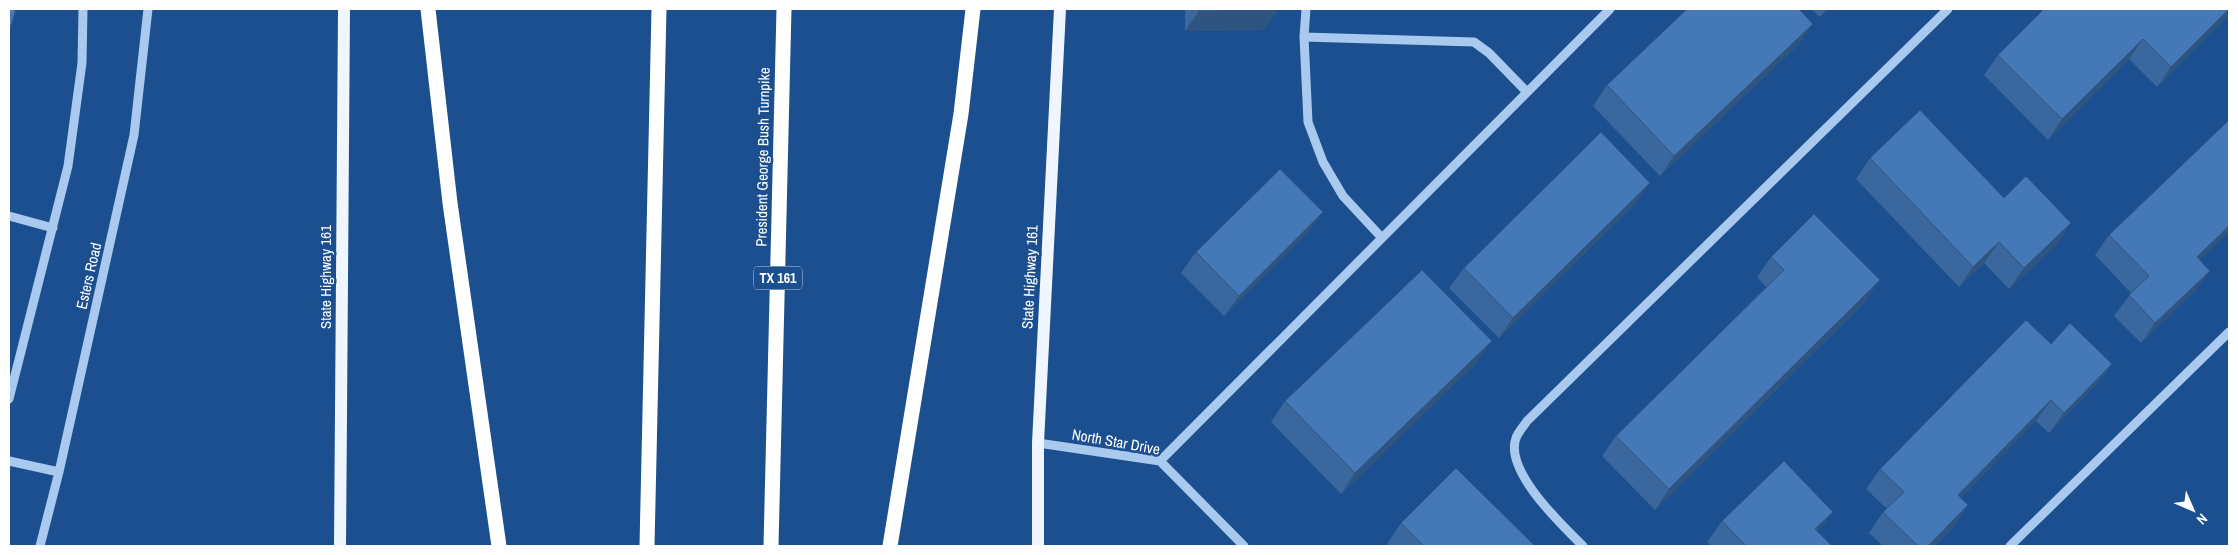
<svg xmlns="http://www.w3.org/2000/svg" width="2238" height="555" font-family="'Archivo Narrow',sans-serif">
<rect width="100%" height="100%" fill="#1b4f8f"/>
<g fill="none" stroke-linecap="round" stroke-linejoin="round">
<path stroke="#a9c9ee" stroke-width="9" d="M1306,9l-2,28 4,85 15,40 20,34 39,42
M1304,37l170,5 15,11 38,39
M9,216l44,12
M9,399l59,-233 14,-103 1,-54
M1038,443l122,18 84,85
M9,461l50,11
M1160,461l450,-452
M40,546l19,-74 75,-337 14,-126
M1583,546c-21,-21 -79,-75 -67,-108 2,-6 8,-12 11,-17l421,-412
M2010,546l219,-214"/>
<path stroke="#f0f6ff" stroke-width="12" d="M340,546l4,-537
M1038,546v-103l22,-434"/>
<path stroke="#fff" stroke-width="15" d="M428,9l22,194 49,343
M647,546l12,-537
M771,546l13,-537
M890,546l71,-432 12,-105"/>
</g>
<path fill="#3a679d" d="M1185,9h93v1l-15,20 -78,1z
M1811,9h18l-9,8z
M2229,9v6l-72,72 -28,-28 -81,81 -64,-65 14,-20z
M1799,44l-139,132 -67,-70 14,-21z
M1870,158l134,40 53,46 -48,45 -25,-26 -25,24 -103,-108z
M1636,203l-137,135 -50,-50 15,-20z
M1308,233l-84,83 -43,-43 15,-21z
M2109,235l91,25 -5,31 -54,52 -27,-27 17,-23 -36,-38z
M1771,257l95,44 -211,209 -53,-54 14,-20 150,-149 -9,-10z
M2051,344l61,20 -15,20 -48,49 -13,-12 -75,77 7,7 -14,21 -20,20h-51l-14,-13 14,-21 4,-3 -21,-20 14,-20z
M1477,362l-136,132 -70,-72 14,-21z
M1722,521l96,11 14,14h-120l-5,-4z
M1401,523l134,23h-146l-2,-2z"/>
<path fill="#305480" d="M1826,9h3l-9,8z
M2229,9v6l-72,72 14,-20z
M1278,10l-15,20 -78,1 14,-20z
M1813,24l-14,20 -139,132 14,-20z
M2143,39l-14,20 -81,81 14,-21z
M1650,183l-14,20 -137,135 14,-20z
M1323,212l-15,21 -84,83 15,-20z
M2071,223l-14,21 -48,45 15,-21z
M2229,226v6l-47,45 15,-20z
M1999,242l-15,21 -25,24 14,-20z
M2210,271l-15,20 -54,52 14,-20z
M1880,280l-14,21 -211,209 14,-21z
M1492,341l-15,21 -136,132 14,-21z
M2112,364l-15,20 -48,49 15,-20z
M2051,400l-15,21 -92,95 14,-21z
M1968,505l-14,21 -20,20h-6z
M1833,512l-15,20 -3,-3z"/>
<path fill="#4478b7" stroke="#305480" d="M9,9h7l-7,24z
M1199,9h79v1l-79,1z
M1687,9h112l14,15 -139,132 -67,-71z
M2044,9h185l-58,58 -28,-28 -81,80 -64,-64z
M1920,110l84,88 22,-22 45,47 -47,45 -25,-26 -26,25 -103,-109z
M2229,120v106l-32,31 13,14 -55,52 -26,-28 20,-19 -40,-41z
M1601,132l49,51 -137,135 -49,-50z
M1280,169l43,43 -84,84 -43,-44z
M1814,214l66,66 -211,209 -53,-53 168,-166 -13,-13z
M1422,270l70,71 -137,132 -70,-72z
M2026,320l25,24 19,-21 42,41 -48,49 -13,-13 -93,95 10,10 -40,41h-10l-35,-34 21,-20 -24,-23z
M1784,461l49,51 -18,17 17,17h-86l-24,-25z
M1456,468l79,78h-111l-23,-23z"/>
<g text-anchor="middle" stroke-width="5" stroke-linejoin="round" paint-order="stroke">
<rect fill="#1b4f8f" stroke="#bbcadd" stroke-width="1" x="754" y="266.5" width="48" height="23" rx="4"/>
<g font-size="14" font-weight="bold" fill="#fff">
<text x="778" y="283">TX 161</text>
</g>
<g font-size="15" fill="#fff" stroke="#1b4f8f">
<text transform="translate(763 157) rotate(-89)" y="5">President George Bush Turnpike</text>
<text transform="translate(89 276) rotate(-77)" y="5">Esters Road</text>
<text transform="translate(326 277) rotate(-90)" y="5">State Highway 161</text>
<text transform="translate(1030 277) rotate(-87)" y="5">State Highway 161</text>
<text transform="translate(1116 442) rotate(10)" y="5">North Star Drive</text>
</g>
</g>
<rect width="2238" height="555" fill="none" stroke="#ffffff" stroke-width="20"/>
<g transform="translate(2193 510) rotate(135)" stroke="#1b4f8f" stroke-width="4" paint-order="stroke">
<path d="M0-4L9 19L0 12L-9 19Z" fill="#ffffff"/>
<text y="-8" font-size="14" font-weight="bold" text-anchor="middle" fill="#ffffff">N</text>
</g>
</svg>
